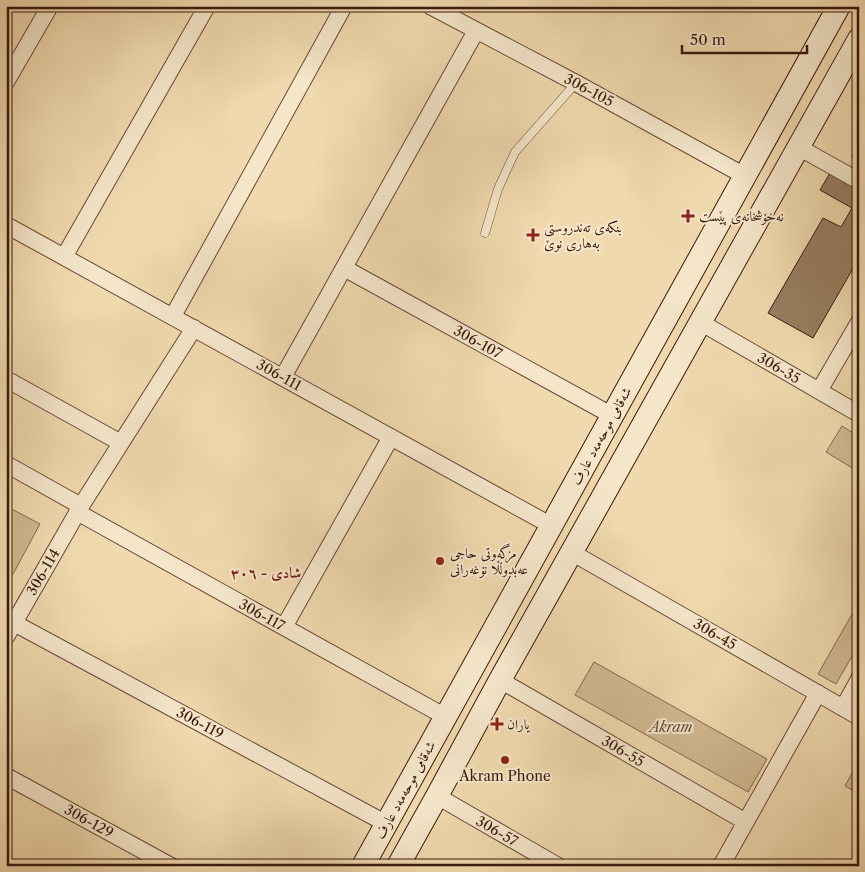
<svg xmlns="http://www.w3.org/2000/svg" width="865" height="872" font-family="'Libre Caslon Text',Amiri,serif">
<rect width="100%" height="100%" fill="#f0d9ae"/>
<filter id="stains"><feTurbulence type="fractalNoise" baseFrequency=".004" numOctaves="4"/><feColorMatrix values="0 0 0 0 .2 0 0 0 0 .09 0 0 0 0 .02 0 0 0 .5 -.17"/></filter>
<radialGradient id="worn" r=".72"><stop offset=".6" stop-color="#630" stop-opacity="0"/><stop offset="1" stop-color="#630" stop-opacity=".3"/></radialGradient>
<path fill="#d1b893" stroke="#856850" d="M842,426l17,11v35l-33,-20z
M6,506l34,18 -34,63z
M859,602v42l-23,40 -18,-10z
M594,662l173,97 -19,33 -173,-97z
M857,764l2,1v13l-7,12 -7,-4z"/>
<path fill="#987d61" stroke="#39190e" d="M859,145v16l-7,-4z
M830,173l29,16v69l-46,80 -45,-25 55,-95 18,9 11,-19 -32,-18z"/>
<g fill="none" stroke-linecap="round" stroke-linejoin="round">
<defs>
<path id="lane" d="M485,233l13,-44 17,-37 61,-69"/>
<path id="street" d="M430,6l146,77 169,93
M6,82l44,-76
M798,147l61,34
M6,225l546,301
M64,257l143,-251
M344,268l269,148
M173,316l171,-310
M700,322l159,92
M283,377l193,-346
M6,379l115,64
M819,391l40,-69
M6,464l75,42
M77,512l369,205
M571,552l288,165
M14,623l373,201
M284,627l107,-190
M6,637l75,-131 113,-178
M500,680l246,142
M843,708l16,-29
M6,776l165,90
M437,796l121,70
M721,866l97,-173"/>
<path id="secondary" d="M363,866l476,-860
M398,866l39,-70 63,-116 359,-641"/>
</defs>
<use href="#lane" stroke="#674936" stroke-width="9"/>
<use href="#street" stroke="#674936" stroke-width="18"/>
<use href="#secondary" stroke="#39190e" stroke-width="24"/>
<use href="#lane" stroke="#f5e6ca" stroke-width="8"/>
<use href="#street" stroke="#f5e6ca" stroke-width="16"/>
<use href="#secondary" stroke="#f5e6ca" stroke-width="22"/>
</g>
<g fill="#8f2418" stroke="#f5e6ca" stroke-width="2">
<path d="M685.5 208.5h5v5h5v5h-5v5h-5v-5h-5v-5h5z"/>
<path d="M530.5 227.5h5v5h5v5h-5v5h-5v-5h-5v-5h5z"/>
<circle cx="440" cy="561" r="5"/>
<path d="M494.5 716.5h5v5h5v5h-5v5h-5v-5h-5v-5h5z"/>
<circle cx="505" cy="760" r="5"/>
</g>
<g text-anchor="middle" stroke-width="4" stroke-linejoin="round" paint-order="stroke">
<g font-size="14" fill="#39190e" stroke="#f5e6ca">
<text transform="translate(589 90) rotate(28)" y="5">306-105</text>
<text transform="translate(478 342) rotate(29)" y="5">306-107</text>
<text transform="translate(779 368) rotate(30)" y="5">306-35</text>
<text transform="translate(279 375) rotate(29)" y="5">306-111</text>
<text transform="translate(601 436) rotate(-61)" y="5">شەقامی موحەمەد عارف</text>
<text transform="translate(43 572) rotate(-60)" y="5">306-114</text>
<text transform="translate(262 615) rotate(29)" y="5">306-117</text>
<text transform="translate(715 634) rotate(30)" y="5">306-45</text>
<text transform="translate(200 723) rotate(28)" y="5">306-119</text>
<text transform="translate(623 751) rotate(30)" y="5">306-55</text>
<text transform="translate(405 790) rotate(-61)" y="5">شەقامی موحەمەد عارف</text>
<text transform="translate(89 821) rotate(29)" y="5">306-129</text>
<text transform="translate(497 831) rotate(30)" y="5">306-57</text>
</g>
<g font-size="14" fill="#39190e" stroke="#f5e6ca" text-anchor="start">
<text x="699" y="221">نەخۆشخانەی پێست</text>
<text x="544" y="232">بنکەی تەندروستی<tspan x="544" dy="16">بەهاری نوێ</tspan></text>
<text x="450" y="558">مزگەوتی حاجی<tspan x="450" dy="16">عەبدوڵڵا نۆغەرانی</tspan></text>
<text x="507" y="729">یاران</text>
<text x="505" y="781" text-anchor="middle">Akram Phone</text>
</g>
<g font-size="14" font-style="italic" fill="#674936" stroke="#f5e6ca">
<text x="671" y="732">Akram</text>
</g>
<g font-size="15" font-weight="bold" fill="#7a1f14" stroke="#f5e6ca">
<text x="266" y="578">شادی - ٣٠٦</text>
</g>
</g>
<rect width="865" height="872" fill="none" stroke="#f0d9ae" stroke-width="25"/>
<rect x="8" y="8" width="850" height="857" fill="none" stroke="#39190e" stroke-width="2.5"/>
<rect x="12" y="12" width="840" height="847" fill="none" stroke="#39190e"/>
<path d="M682 45v8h125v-8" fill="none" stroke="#39190e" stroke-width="2.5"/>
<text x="690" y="45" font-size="15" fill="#39190e" stroke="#f5e6ca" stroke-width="4" paint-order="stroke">50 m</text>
<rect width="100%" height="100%" filter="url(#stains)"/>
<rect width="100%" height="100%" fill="url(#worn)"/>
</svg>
